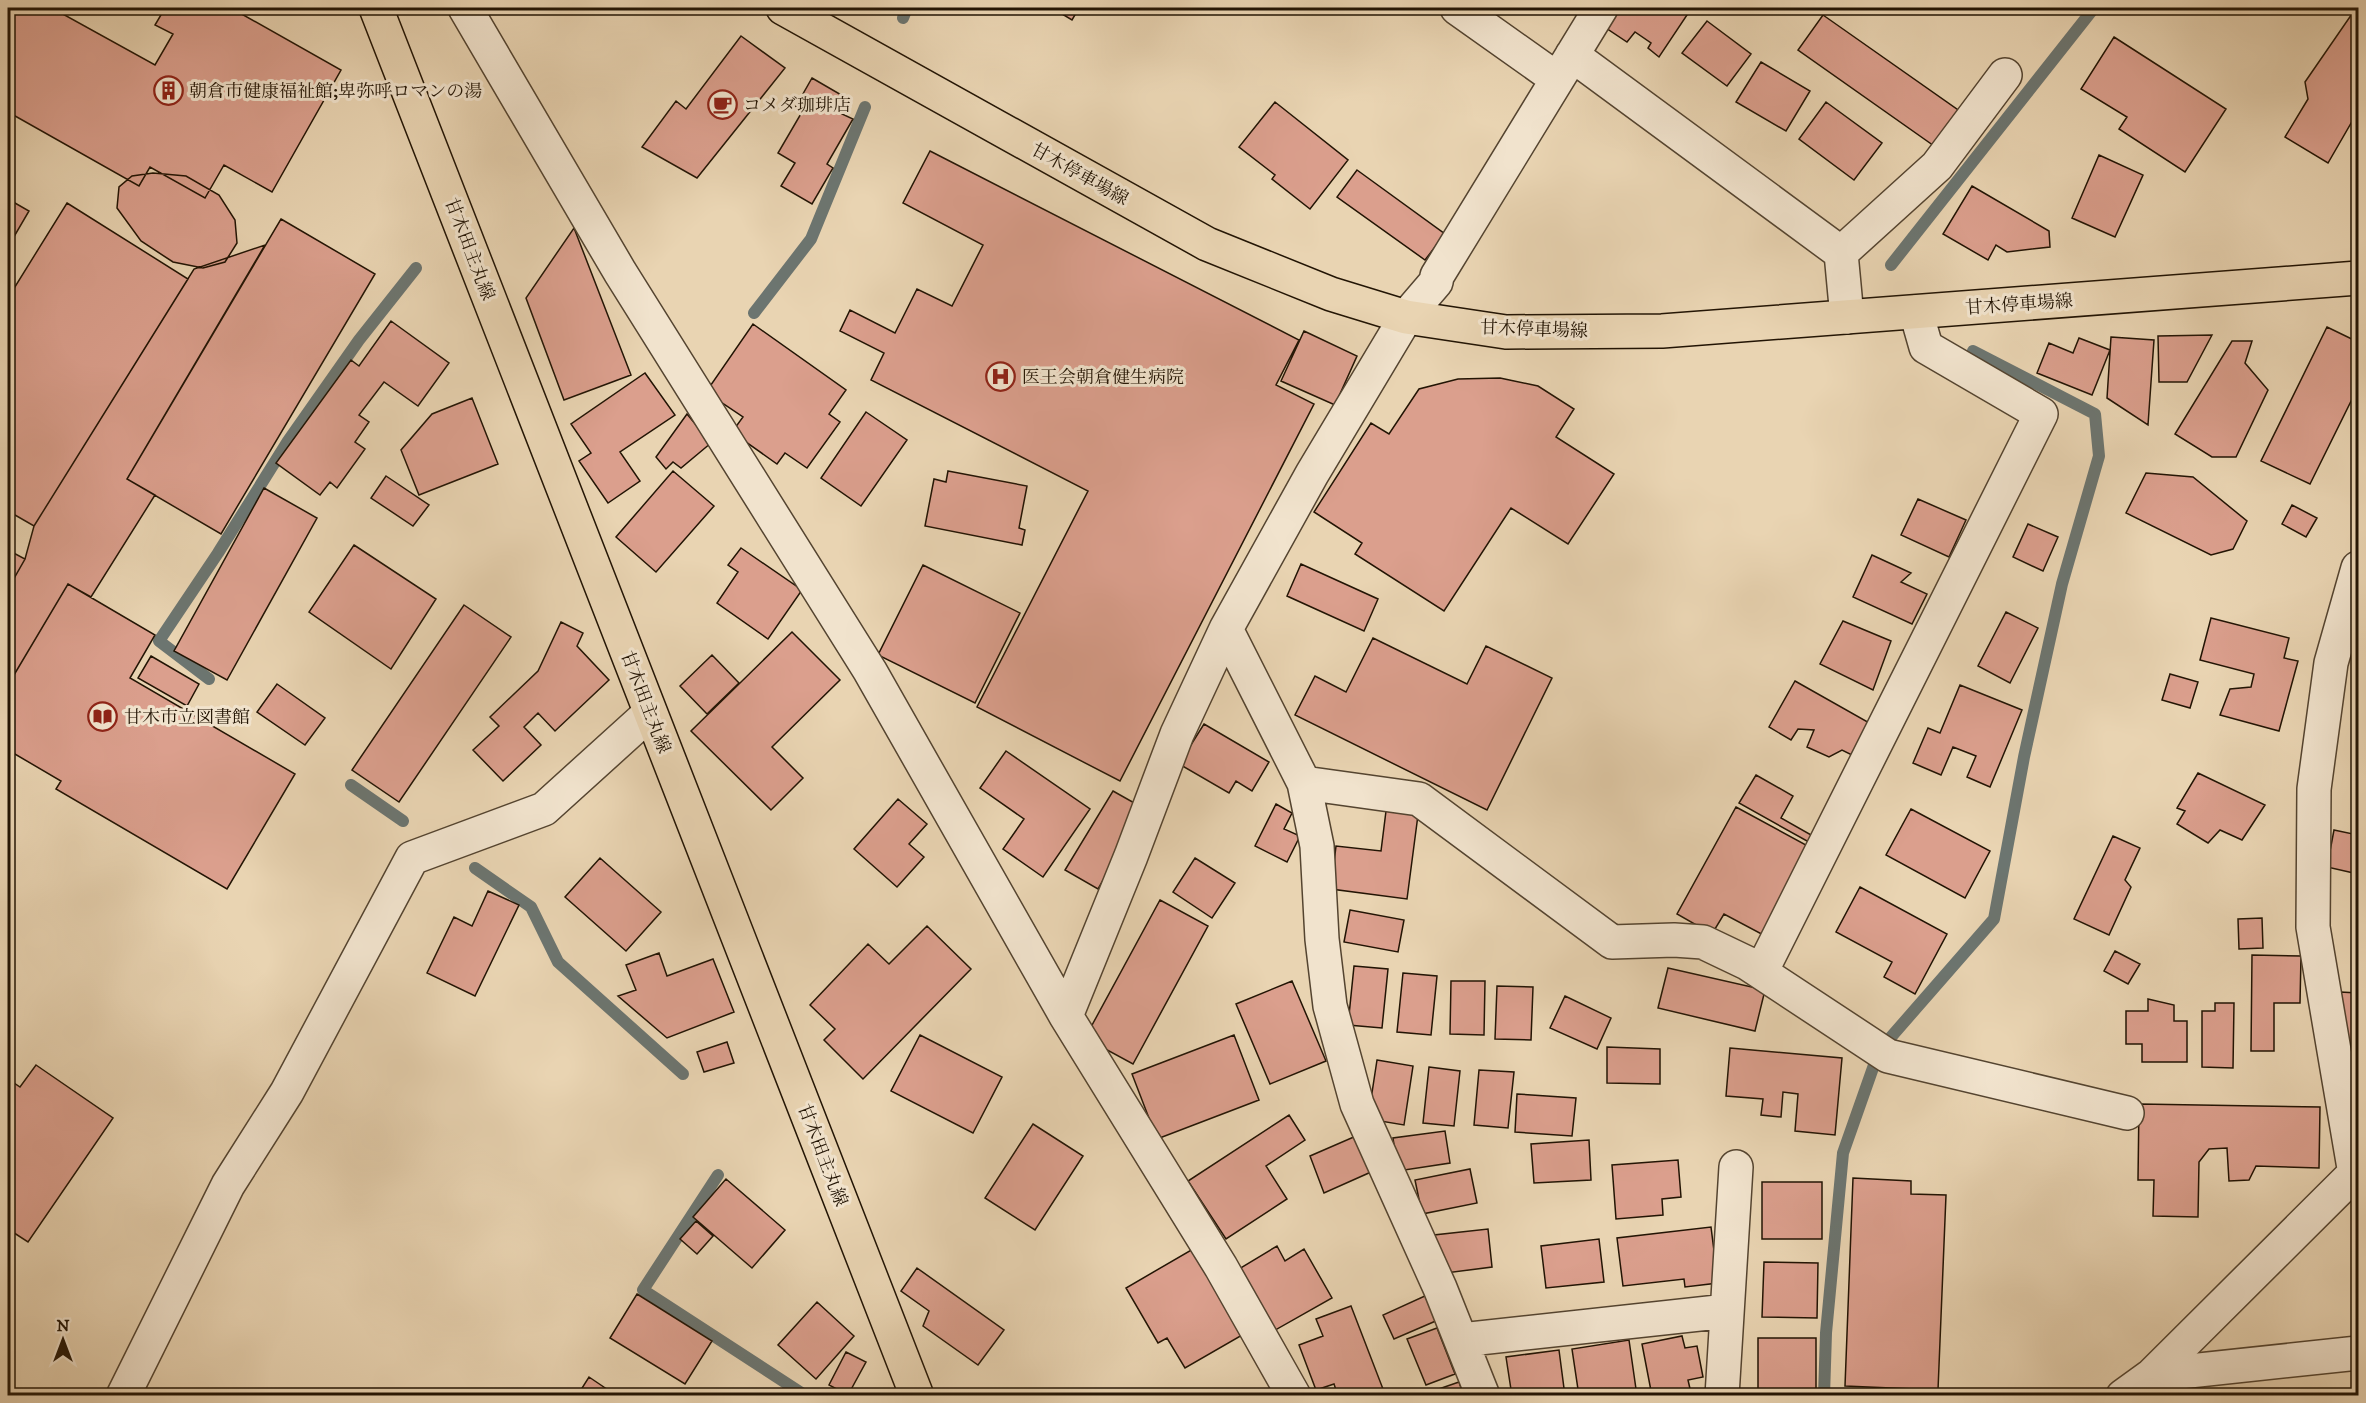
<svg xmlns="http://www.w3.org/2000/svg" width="2366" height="1403" font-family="'IM FELL DW Pica','Noto Serif JP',serif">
<rect width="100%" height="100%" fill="#e9d4b2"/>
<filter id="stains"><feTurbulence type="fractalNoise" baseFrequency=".00333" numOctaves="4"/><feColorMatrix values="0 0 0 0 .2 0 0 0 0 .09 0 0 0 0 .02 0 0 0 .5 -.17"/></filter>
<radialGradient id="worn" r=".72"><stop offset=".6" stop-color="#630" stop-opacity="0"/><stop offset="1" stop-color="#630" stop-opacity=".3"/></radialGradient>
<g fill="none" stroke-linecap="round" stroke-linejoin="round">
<path stroke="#6c7570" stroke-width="12" d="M903,18l4,-10
M1891,265l203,-257
M754,313l57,-74 54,-132
M209,679l-50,-38 59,-88 70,-112 71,-101 57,-72
M351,785l52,36
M475,868l56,39 27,55 125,112
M718,1175l-75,115 163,106
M1824,1396l2,-63 17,-180 31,-88 17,-28 103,-118 30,-162 38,-173 37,-128 -4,-42 -122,-63"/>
</g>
<path fill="#db9f8d" stroke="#221404" stroke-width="1.5" d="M8,8h44l103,57 18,-31 -18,-9 10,-17h66l110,62 -69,122 -48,-27 -19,33 -55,-31 -11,19 -131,-74z
M1052,8h27l-7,12z
M1619,8h63l7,4 -30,45 -11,-9 3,-5 -16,-11 -8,10 -21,-14z
M2356,8h2v103l-30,52 -43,-26 23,-38 -3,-17z
M1823,15l138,97 -24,36 -139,-98z
M1707,21l44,33 -24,32 -45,-33z
M741,36l44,32 -88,110 -55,-31 34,-46 10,8z
M2114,37l112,72 -41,63 -66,-43 8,-12 -46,-28z
M1761,62l49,29 -24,40 -50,-29z
M812,78l38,22 -8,14 11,5 -26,45 6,4 -21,36 -31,-18 14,-23 -17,-10 24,-41 -7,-4z
M1275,102l73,58 -38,49 -38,-30 3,-4 -36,-28z
M1826,102l56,41 -28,37 -55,-41z
M930,151l369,189 -23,45 38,19 -194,377 -143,-74 111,-216 -217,-111 13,-27 -44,-22 10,-21 45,23 22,-44 35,17 31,-61 -80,-42z
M2099,155l44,20 -28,62 -43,-19z
M1357,170l88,64 -20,26 -88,-63z
M153,173l33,3 33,19 16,25 2,23 -12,19 -22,6 -30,-6 -32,-21 -24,-33 2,-21 13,-11z
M1972,186l77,45 1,16 -43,5 -11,-7 -8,15 -45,-26z
M8,199l21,12 -21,36z
M67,203l121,76 -154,247 -26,-15v-213z
M281,219l94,55 -154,260 -94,-55z
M574,228l57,147 -67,25 -38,-102z
M265,245l-138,234 28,16 -64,102 -23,-13 -60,101v-96l17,-30 9,-33 160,-257z
M391,321l58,42 -31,43 -34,-24 -25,33 10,7 -14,20 10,7 -28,39 -7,-6 -10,13 -44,-32 75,-103 8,6z
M753,324l93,66 -17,24 11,8 -33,46 -22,-15 -8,11 -45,-32 11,-15 -37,-25z
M2327,327l31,15v45l-48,97 -49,-23z
M1304,331l53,25 -22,49 -54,-24z
M2212,335l-25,47h-28l-1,-46z
M2111,337l43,3 -6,85 -41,-27z
M2079,338l31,12 -18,45 -55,-22 12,-30 24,10z
M2232,341h20l-7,22 23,27 -32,67h-24l-37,-23z
M645,373l30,42 -55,37 20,29 -32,22 -29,-42 12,-8 -20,-29z
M1500,378l38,8 36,23 -18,28 58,37 -46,70 -57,-36 -67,103 -89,-57 7,-11 -48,-31 57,-89 18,11 30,-45 39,-10z
M472,398l26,66 -79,31 -18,-45 31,-36z
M866,412l41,28 -46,66 -40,-28z
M687,414l24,29 -30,25 -8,-6 -7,7 -10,-12z
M673,471l41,35 -58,66 -40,-35z
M948,471l79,15 -8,42 6,2 -3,15 -97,-19 9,-47 12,3z
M2146,473l47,4 54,44 -14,28 -22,6 -85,-42z
M386,476l43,29 -16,21 -42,-28z
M264,488l53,30 -90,162 -53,-29z
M1918,499l48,21 -17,37 -48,-22z
M2292,505l25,13 -11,19 -24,-13z
M2028,524l30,13 -15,34 -30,-14z
M354,545l82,54 -45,70 -82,-57z
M741,548l61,42 -34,49 -51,-36 21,-31 -10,-7z
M8,550l17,9 -17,30z
M1872,555l39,18 -10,9 26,12 -15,30 -59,-27z
M1301,564l77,35 -14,32 -77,-35z
M923,565l97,48 -45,90 -97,-48z
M68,584l87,51 -25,43 165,96 -68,115 -171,-100 5,-8 -53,-31v-65z
M464,605l47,32 -112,165 -47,-32z
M2006,612l32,16 -28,55 -32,-17z
M2211,618l78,20 -5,20 14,3 -19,70 -59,-16 10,-26 21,-2 3,-13 -54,-14z
M1843,621l48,20 -18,49 -53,-26z
M561,622l22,11 -6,13 32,34 -54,51 -17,-18 -14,14 17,18 -38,36 -30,-31 26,-24 -9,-9 48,-46z
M792,632l48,48 -68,67 31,31 -32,32 -80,-79z
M1373,638l94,46 19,-38 66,32 -65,132 -192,-95 20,-39 31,16z
M712,655l27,28 -32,31 -27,-28z
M151,656l48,28 -12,22 -49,-28z
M2170,674l28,8 -8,26 -28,-8z
M1795,681l78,44 -17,32 -14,-7 -13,7 -22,-10 7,-17 -16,-1 -7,11 -22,-13z
M277,684l48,34 -20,27 -48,-33z
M1960,685l62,25 -32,77 -23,-10 9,-21 -23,-9 -12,28 -28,-12 15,-35 12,5z
M1204,724l65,38 -17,29 -16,-10 -7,12 -50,-29z
M1006,751l84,58 -47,68 -40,-28 21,-30 -44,-31z
M2198,773l67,32 -23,35 -22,-10 -12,13 -31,-19 8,-13 -8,-3z
M1756,775l37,21 -12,22 39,22 -4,6 -77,-43z
M1113,791l32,18 -47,80 -33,-19z
M898,799l29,25 -18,20 15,13 -27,30 -43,-38z
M1276,804l16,9 -8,16 16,7 -13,26 -32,-16z
M1736,807l81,44 -48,87 -45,-24 -12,20 -35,-20z
M1911,809l79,42 -25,47 -79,-43z
M1386,811l32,4 -11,84 -76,-10 5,-43 45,5z
M2334,830l24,5v39l-31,-7z
M2113,836l27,12 -15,32 6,7 -22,48 -35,-16z
M600,858l61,54 -35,39 -61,-54z
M1195,858l40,25 -23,35 -39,-26z
M1860,887l87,47 -32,60 -31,-17 8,-15 -56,-30z
M488,891l31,14 -44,91 -48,-23 27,-56 18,9z
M1160,900l48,26 -75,138 -48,-26z
M1350,910l54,10 -6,32 -54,-10z
M2262,918l1,30 -24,1 -1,-30z
M927,926l44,43 -108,110 -39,-39 11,-11 -25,-24 58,-61 21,20z
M2115,951l25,13 -12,20 -24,-13z
M659,953l8,23 46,-17 21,53 -67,26 -49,-42 18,-6 -10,-25z
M2252,955l49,1 -1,47h-26v48h-23z
M1354,966l34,3 -6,59 -34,-3z
M1668,968l97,22 -10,41 -97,-23z
M1403,973l34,3 -6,59 -34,-3z
M1292,981l34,80 -56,23 -34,-80z
M1451,981h34l-1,54 -34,-1z
M1497,986l36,1 -2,53 -36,-1z
M2340,992l18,1v67l-22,-1z
M1565,996l46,22 -14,31 -47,-21z
M2148,999l26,6v16h13v41h-45v-18h-16v-33h22z
M2215,1003h19l-1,65 -31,-1v-56h13z
M920,1035l82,42 -29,56 -82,-42z
M1234,1035l25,65 -102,39 -25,-65z
M727,1042l7,21 -30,9 -7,-20z
M1607,1047l53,2v35l-53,-1z
M1730,1048l112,10 -7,77 -40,-4 3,-37 -15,-2 -2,25 -20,-2 2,-16 -37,-3z
M1377,1060l36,6 -9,59 -36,-6z
M36,1065l77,53 -85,124 -20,-13v-150l12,8z
M1429,1067l31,4 -6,55 -31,-3z
M1479,1070l35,2 -6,56 -34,-3z
M1517,1094l59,4 -4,38 -57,-4z
M2139,1104l181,3 -1,61 -63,-2 -7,14 -20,1 -2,-33 -18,1 -10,13 -1,55 -45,-1 1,-36h-16z
M1289,1115l16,25 -39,26 21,33 -61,40 -38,-58z
M1033,1124l50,32 -48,74 -50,-32z
M1445,1131l5,32 -52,8 -5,-33z
M1356,1136l15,36 -47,21 -14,-37z
M1589,1140l2,40 -57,3 -3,-39z
M1678,1160l3,37 -19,2 1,16 -47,4 -4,-54z
M1470,1169l7,34 -55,11 -7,-34z
M1853,1178l58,3v13l35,1 -8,195 -93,-4z
M726,1179l59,51 -33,38 -59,-51z
M1762,1182h60v57h-60z
M696,1221l17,15 -16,18 -17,-15z
M1711,1227l7,56 -33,4 -1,-8 -61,7 -6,-48z
M1488,1229l4,38 -54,7 -4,-39z
M1599,1239l5,43 -58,6 -5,-42z
M1277,1246l8,15 19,-12 28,49 -62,35 -36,-61z
M1193,1249l51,85 -59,34 -18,-30 -9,5 -32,-55z
M1764,1262l54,1 -1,55 -55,-1z
M917,1268l87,62 -26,35 -55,-39 6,-15 -28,-20z
M637,1294l75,47 -27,43 -75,-46z
M1427,1295l11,25 -44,19 -11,-24z
M817,1302l37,34 -38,43 -38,-34z
M1351,1306l32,83 -19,7h-26l-4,-12 -18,6 -17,-45 24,-9 -7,-17z
M1437,1328l18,46 -29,11 -19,-46z
M1682,1336l3,12 12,-2 6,31 -15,3 3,13 -13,3h-26l-10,-52z
M1758,1338h58v54h-58z
M1629,1340l8,56h-58l-7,-47z
M1559,1350l6,46h-53l-6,-39z
M846,1352l20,10 -18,33 -19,-10z
M589,1377l28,19h-40z
M1459,1382l5,14h-33l-1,-4z"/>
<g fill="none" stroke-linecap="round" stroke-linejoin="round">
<defs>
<path id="minor" d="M465,8l155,264 250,399 196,345 155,251 73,129
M1457,8l100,71
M1572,55l269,198
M1847,317l-6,-64 96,-87 68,-91
M1226,629l78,154 13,63 5,93 8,67 27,98 83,184 43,108
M1304,783l115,16 193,143 62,-2 29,2 44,21 141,93 239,57
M1761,972l280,-558 -115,-67 -10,-35
M1066,1016l65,-160 46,-122 49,-105 86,-155 94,-157 30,-35 1,-6 164,-268
M2355,1174l-42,-247 1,-138 17,-126 27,-95
M1461,1340l266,-29
M2152,1375l206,-22
M123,1396l105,-211 59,-93 125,-234 132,-49 106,-96
M1722,1396l14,-229
M2123,1396l29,-21 206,-205"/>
<path id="major" d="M376,8l541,1388
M783,8l424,236 124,50 75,23 100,15 156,-1 696,-53"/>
</defs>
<use href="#minor" stroke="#544430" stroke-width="36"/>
<use href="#major" stroke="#221404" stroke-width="36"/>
<use href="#minor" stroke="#f1e3cd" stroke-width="33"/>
<use href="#major" stroke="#e9d4b2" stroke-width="33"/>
</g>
<defs>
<symbol id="building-ring" viewBox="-11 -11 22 22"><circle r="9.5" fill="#f1e3cd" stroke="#8f2418" stroke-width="1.5"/><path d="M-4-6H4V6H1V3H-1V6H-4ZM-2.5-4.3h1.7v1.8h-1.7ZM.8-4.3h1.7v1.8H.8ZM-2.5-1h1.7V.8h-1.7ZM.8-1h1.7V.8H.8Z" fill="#8f2418"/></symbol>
<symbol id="cafe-ring" viewBox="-11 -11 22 22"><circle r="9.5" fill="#f1e3cd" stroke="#8f2418" stroke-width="1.5"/><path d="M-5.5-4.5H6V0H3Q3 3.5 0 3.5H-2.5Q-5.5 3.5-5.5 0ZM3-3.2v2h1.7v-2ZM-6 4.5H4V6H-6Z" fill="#8f2418"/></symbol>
<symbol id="hospital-ring" viewBox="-11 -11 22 22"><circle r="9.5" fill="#f1e3cd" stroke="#8f2418" stroke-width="1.5"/><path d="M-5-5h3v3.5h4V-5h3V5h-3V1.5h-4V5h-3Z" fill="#8f2418"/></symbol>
<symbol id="library-ring" viewBox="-11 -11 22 22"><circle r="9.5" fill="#f1e3cd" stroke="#8f2418" stroke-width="1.5"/><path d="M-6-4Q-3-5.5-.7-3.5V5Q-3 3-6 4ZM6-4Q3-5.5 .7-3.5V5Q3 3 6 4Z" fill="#8f2418"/></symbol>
</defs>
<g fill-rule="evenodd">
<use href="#building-ring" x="152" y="74" width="33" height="33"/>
<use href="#cafe-ring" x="706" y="88" width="33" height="33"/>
<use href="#hospital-ring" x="984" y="360" width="33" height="33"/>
<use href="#library-ring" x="86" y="700" width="33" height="33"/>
</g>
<g text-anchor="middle" stroke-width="6" stroke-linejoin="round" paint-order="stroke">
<g font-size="18" fill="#221404" stroke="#f1e3cd" text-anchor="start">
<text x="189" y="97">朝倉市健康福祉館;卑弥呼ロマンの湯</text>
<text x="743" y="111">コメダ珈琲店</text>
<text x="1022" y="383">医王会朝倉健生病院</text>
<text x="124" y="723">甘木市立図書館</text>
</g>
<g font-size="18" fill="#221404" stroke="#f1e3cd">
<text transform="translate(1080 174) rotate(29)" y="6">甘木停車場線</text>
<text transform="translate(470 249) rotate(69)" y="6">甘木田主丸線</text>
<text transform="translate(2019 304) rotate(-4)" y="6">甘木停車場線</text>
<text transform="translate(1534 329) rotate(2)" y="6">甘木停車場線</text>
<text transform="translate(646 702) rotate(69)" y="6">甘木田主丸線</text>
<text transform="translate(823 1155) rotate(69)" y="6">甘木田主丸線</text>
</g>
</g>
<rect width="2366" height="1403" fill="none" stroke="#e9d4b2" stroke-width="30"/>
<rect x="9" y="9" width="2348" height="1385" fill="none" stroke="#221404" stroke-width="3"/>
<rect x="15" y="15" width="2336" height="1373" fill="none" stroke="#221404" stroke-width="1.5"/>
<g transform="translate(63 1340)" stroke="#f1e3cd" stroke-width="4.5" paint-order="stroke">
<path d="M0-4.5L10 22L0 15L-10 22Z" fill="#221404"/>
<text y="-9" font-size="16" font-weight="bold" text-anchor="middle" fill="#221404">N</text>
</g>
<rect width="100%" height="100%" filter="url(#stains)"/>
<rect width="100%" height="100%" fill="url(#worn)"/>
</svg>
